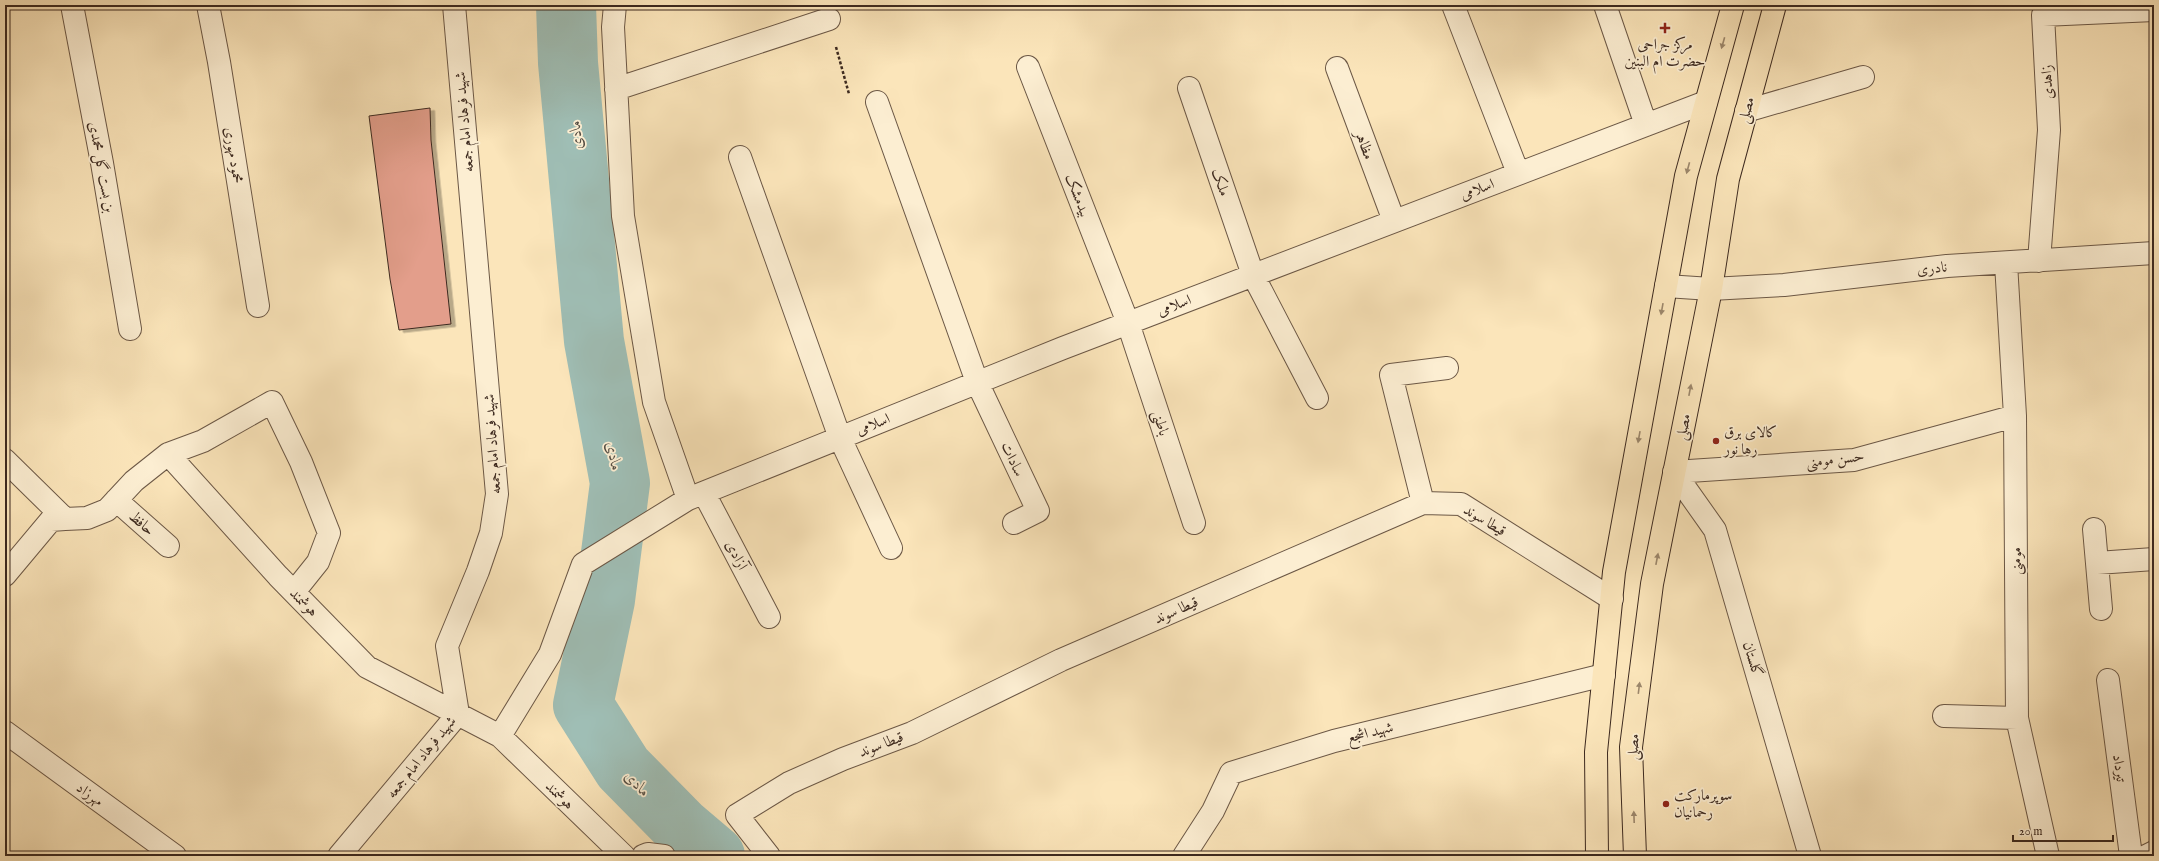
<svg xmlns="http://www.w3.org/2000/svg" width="2159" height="861" font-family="'IM FELL English',Amiri,serif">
<defs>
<filter id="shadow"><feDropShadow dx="4.5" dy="2.5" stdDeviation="0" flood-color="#0004"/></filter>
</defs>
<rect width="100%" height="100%" fill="#fbe5ba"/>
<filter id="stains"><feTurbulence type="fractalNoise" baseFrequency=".005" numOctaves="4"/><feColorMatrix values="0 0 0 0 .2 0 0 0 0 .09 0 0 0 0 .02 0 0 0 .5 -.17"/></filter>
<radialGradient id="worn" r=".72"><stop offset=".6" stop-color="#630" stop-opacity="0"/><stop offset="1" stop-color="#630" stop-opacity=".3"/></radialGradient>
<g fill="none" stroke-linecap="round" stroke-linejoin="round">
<path stroke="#9fbeb5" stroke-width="60" d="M566,5l2,58 26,278 26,142 -15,117 -22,105 40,63 59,60 33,28"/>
</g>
<path fill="#e39e8b" stroke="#3c291f" filter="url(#shadow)" d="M430,108l1,32 20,184 -52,6 -9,-51 -21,-163z"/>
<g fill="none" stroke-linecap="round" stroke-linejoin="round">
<defs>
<path id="minor" d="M72,5l30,158 28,166
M208,5l11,57 39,244
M615,5l-2,22 10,189 31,186 34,97
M1453,5l65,168
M1605,5l41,120
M1028,67l100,256 66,200
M1337,68l57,153
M1189,88l64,187 64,123
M616,89l213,-70
M877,102l100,280 61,129 -24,12
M1746,111l117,-34
M740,157l100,281 51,110
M2039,261l10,-131 -6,-115 111,-5
M2006,263l9,153 2,302 31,138
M1666,286l45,3 73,-4 163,-19 207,-13
M168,454l35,-13 69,-39 29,60 28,71 -11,29 -24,30
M5,460l60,59 22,-1 20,-8 27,-29 34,-27 110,122 89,91 133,69 124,120
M1674,472l41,58 95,326
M1674,472l180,-12 161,-44
M704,493l65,124
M116,500l52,46
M1423,503l-32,-128 56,-7
M2094,529l7,80
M2097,563l57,-4
M5,575l46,-55 14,-1
M2108,680l23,176
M1944,716l73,2
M5,732l170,124
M500,736l50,-82 33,-90 105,-65 375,-151 643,-246
M339,856l119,-142 -11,-68 31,-75 13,-38 6,-39 -43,-489
M643,856l5,-2 16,2
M769,856l-32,-41 52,-32 54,-24 69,-26 149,-73 362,-157 38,1 151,95
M1184,856l29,-45 18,-38 103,-32 270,-66
M2146,856l8,-4"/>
<path id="major" d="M1597,856l-1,-104 18,-180 72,-396 47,-171
M1635,856l-4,-109 21,-163 59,-295 17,-110 47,-174"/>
</defs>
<use href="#minor" stroke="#6c5846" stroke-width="24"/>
<use href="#major" stroke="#3c291f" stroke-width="24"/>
<path stroke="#3c291f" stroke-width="2.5" stroke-dasharray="3 2" stroke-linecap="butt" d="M836,47l13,47"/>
<use href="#minor" stroke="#fceed2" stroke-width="22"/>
<use href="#major" stroke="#fbe5ba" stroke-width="22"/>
</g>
<defs><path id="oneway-solid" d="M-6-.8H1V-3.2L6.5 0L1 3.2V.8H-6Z"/></defs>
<g fill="#9c876c">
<use href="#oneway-solid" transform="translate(1723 43) rotate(106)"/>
<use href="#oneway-solid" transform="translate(1688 168) rotate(105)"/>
<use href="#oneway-solid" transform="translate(1662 309) rotate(100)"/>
<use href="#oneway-solid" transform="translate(1690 390) rotate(-79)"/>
<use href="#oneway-solid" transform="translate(1639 437) rotate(100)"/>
<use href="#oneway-solid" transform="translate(1657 559) rotate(-79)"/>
<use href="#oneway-solid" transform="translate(1639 688) rotate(-83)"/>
<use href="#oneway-solid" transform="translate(1634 817) rotate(-92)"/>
</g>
<g fill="#8f2418" stroke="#fceed2" stroke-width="1.5">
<path d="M1663 22h4v4h4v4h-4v4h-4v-4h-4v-4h4z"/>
<circle cx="1716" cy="441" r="4"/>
<circle cx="1666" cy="804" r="4"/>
</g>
<g text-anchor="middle" stroke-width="3.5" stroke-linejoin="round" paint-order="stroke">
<g font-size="15" fill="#3c291f" stroke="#fceed2" text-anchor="start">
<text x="1665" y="49" text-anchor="middle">مرکز جراحی<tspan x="1665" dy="17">حضرت ام البنین</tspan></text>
<text x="1724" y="437">کالای برق<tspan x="1724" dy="17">رها نور</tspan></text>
<text x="1674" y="800">سوپرمارکت<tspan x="1674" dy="17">رحمانیان</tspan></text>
</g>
<g font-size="15" fill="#3c291f" stroke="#fceed2">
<text transform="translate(2047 82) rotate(-93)" y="5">زاهدی</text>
<text transform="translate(1746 110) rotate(-75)" y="5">مصلی</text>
<text transform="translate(464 122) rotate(-95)" y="5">شهید فرهاد امام جمعه</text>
<text transform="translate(1365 145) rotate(70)" y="5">مظاهر</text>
<text transform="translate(234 155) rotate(81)" y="5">محمود مهوری</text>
<text transform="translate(102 167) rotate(80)" y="5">بن بست گل محمدی</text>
<text transform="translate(1221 182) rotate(71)" y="5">ملک</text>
<text transform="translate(1477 189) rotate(-21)" y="5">اسلامی</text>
<text transform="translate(1078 195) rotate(69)" y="5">بیدمشک</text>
<text transform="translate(1932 268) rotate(-6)" y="5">نادری</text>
<text transform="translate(1174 305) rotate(-21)" y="5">اسلامی</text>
<text transform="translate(1161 423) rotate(72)" y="5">باطنی</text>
<text transform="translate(873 424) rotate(-22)" y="5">اسلامی</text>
<text transform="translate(1683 427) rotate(-79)" y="5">مصلی</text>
<text transform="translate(492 444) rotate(-94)" y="5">شهید فرهاد امام جمعه</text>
<text transform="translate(1013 459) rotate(65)" y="5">سادات</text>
<text transform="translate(1835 459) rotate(-7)" y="5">حسن مومنی</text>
<text transform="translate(1485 520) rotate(31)" y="5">قیطا سوند</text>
<text transform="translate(142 523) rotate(41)" y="5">حافظ</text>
<text transform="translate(737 555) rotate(63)" y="5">آزادی</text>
<text transform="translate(2016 561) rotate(-90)" y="5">مومنی</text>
<text transform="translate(304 602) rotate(45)" y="5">هوشمند</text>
<text transform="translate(1176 610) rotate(-24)" y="5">قیطا سوند</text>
<text transform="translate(1753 659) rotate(73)" y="5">گلستان</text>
<text transform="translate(1370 732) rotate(-14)" y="5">شهید اشجع</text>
<text transform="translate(881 744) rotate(-21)" y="5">قیطا سوند</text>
<text transform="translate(1633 747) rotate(-87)" y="5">مصلی</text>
<text transform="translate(421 757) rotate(-51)" y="5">شهید فرهاد امام جمعه</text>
<text transform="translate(2120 768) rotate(82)" y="5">تیرداد</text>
<text transform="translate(90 794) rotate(36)" y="5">مهرزاد</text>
<text transform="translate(560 795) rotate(44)" y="5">هوشمند</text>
</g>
<g font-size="16" font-style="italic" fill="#554e44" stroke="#fceed2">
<text transform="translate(575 135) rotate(-95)" y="6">مادی</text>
<text transform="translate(615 456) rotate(79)" y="6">مادی</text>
<text transform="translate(638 783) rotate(46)" y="6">مادی</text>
</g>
</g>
<rect width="2159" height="861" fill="none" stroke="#fbe5ba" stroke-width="20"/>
<rect x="6" y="6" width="2147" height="849" fill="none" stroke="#3c291f" stroke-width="2"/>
<rect x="10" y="10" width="2139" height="841" fill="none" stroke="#3c291f"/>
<path d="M2013 835v6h100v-6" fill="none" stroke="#3c291f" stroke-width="2"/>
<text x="2019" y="835" font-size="12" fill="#3c291f" stroke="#fceed2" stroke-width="3" paint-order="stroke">20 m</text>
<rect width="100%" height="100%" filter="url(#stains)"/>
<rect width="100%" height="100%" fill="url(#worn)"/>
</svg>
